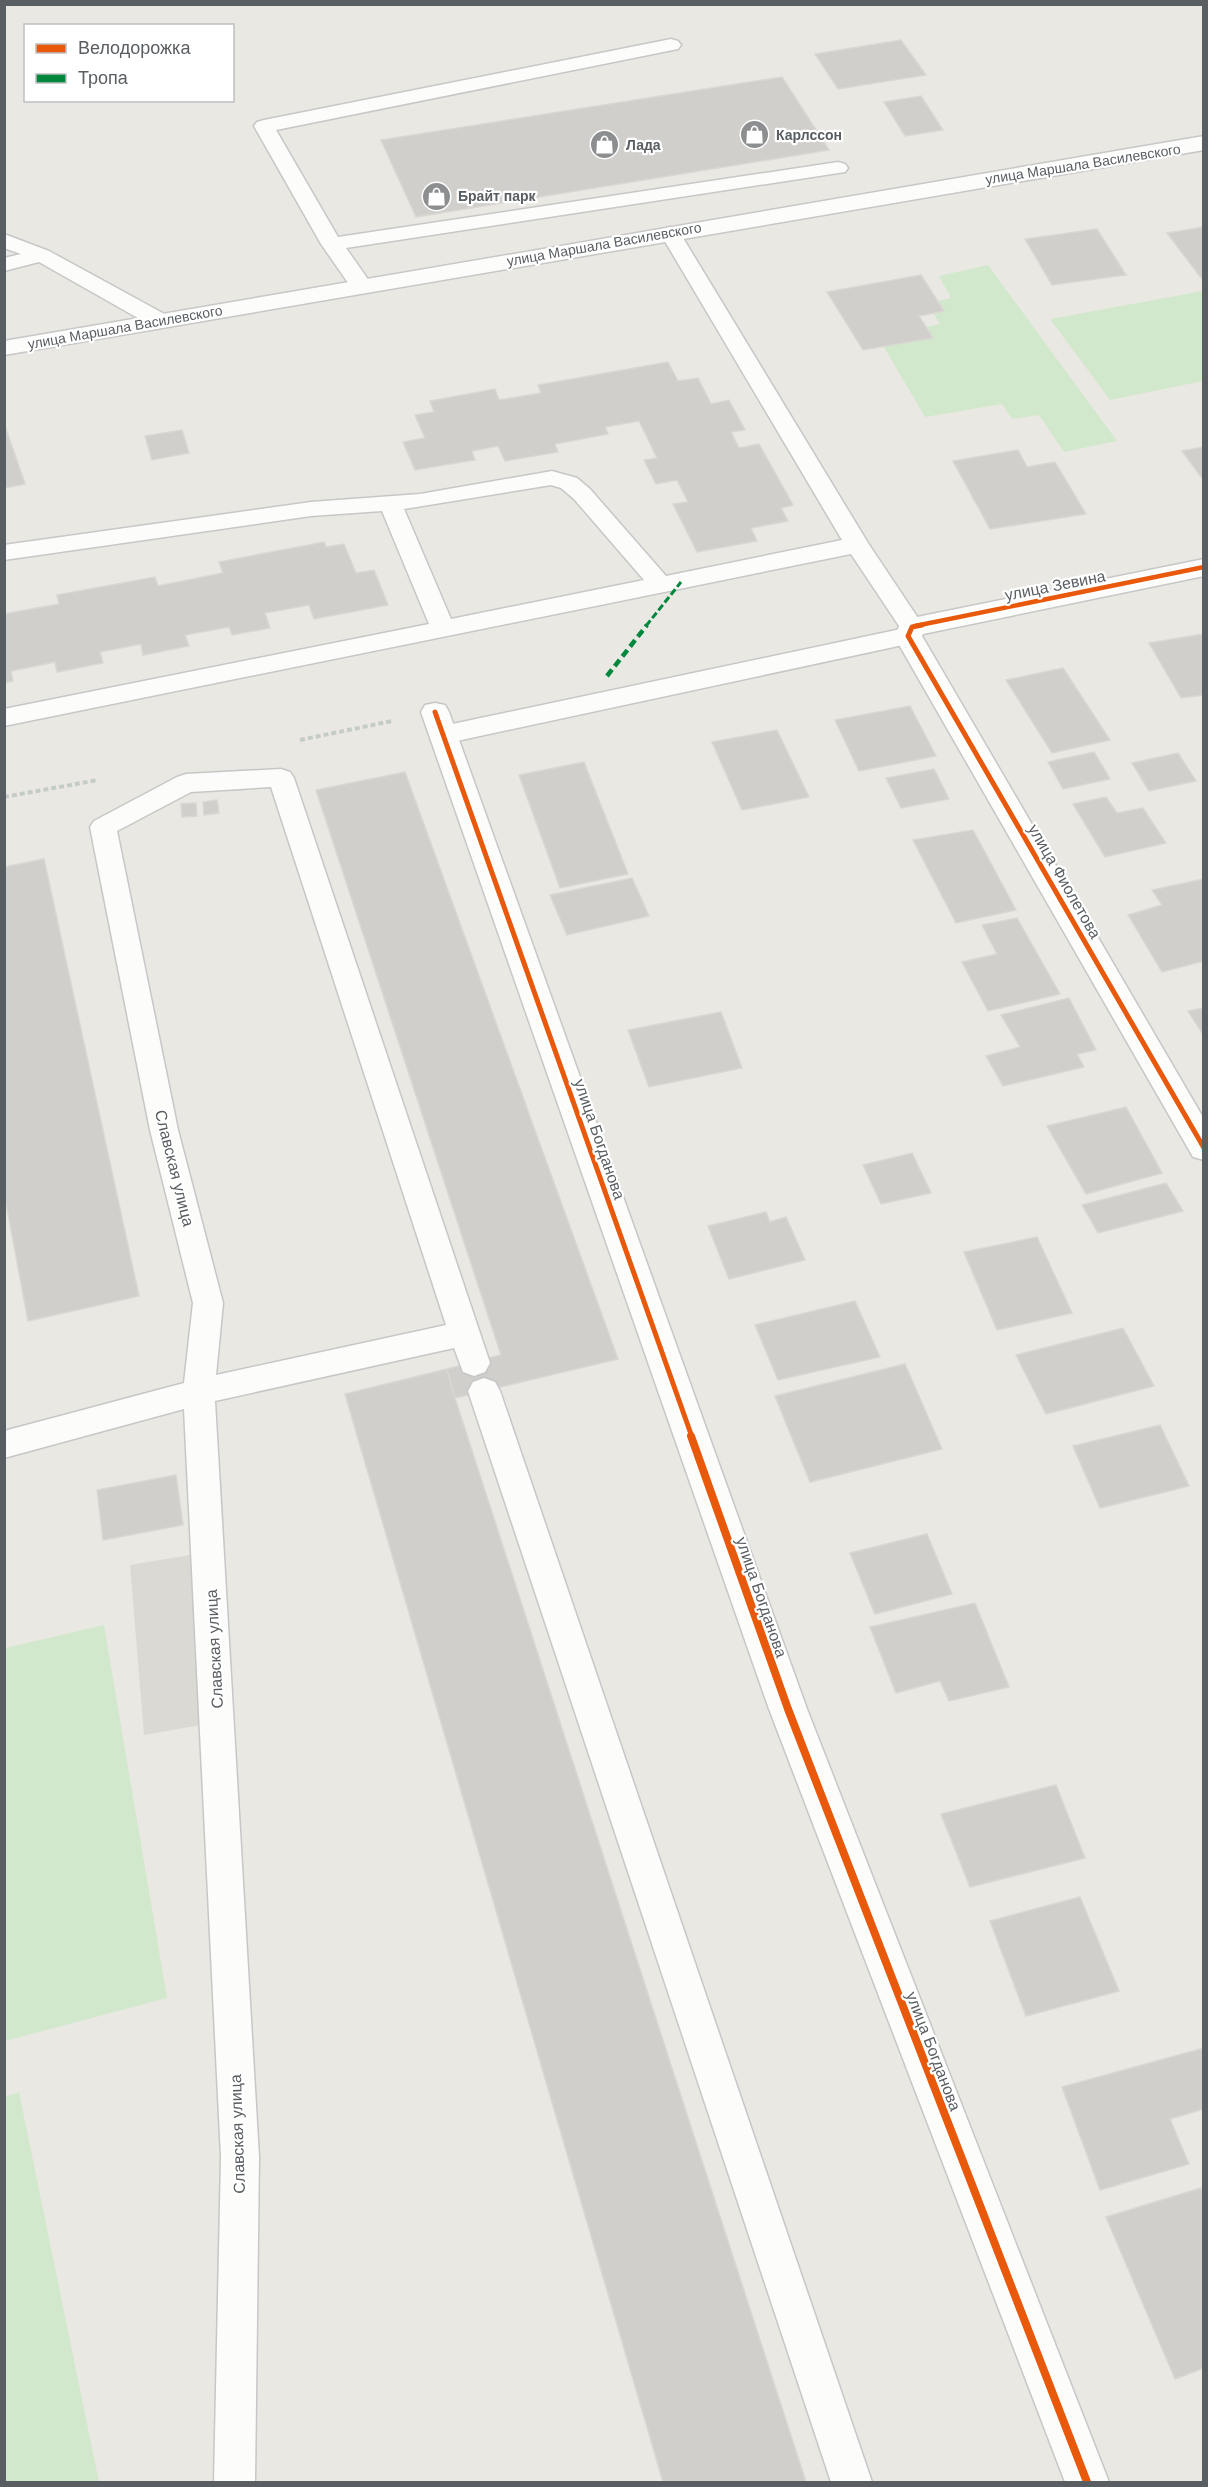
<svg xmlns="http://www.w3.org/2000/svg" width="1208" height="2487" font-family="Arial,sans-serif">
<rect width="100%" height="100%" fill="#eae8e3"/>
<path fill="#dbd9d4" d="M196,1554l16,169 -68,12 -14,-170z"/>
<path fill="#d2e8cc" d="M988,265l129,176 -53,11 -25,-37 -27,4 -10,-15 -77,13 -47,-80 62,-13 -13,-21 24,-5 -12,-22z
M1203,291v90l-93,19 -60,-81z
M104,1625l63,373 -162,43v-393z
M19,2092l80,390h-94l-1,-385z"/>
<path fill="#d0cfcc" stroke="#dad7d2" stroke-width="1.5" d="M901,40l25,35 -88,14 -23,-35z
M782,77l47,73 -413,67 -35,-77z
M921,96l22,34 -38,6 -21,-34z
M1204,227v52h-2l-35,-46z
M1097,229l29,46 -74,10 -27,-46z
M921,275l23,36 -25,5 14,22 -70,12 -36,-58z
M668,362l10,19 20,-3 13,26 18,-4 16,30 -14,2 8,16 20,-4 34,61 -12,3 7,13 -37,7 6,13 -60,11 -24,-48 15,-2 -11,-22 -21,4 -12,-24 13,-2 -18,-37 -34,6 3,7 -53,10 3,8 -53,9 -7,-15 -26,5 3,9 -60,10 -12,-28 22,-4 -10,-23 19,-3 -4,-11 65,-12 4,11 42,-7 -3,-8z
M4,423l21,61 -21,4z
M182,430l7,23 -37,7 -7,-24z
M1204,447v34l-22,-30z
M1018,450l9,17 28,-5 31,52 -96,15 -37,-68z
M324,542l2,5 18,-3 12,29 18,-3 14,35 -74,14 -5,-14 -44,8 5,15 -38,7 -3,-8 -44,8 4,11 -46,9 -2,-11 -41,8 3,11 -46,9 -2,-10 -44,9 2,10 -9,2v-69l55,-10 -2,-9 98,-18 3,9 65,-13 -4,-11z
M1204,634v61l-23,3 -32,-55z
M1063,668l47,72 -58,13 -46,-73z
M910,706l26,50 -77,15 -24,-51z
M777,730l32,67 -67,13 -30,-68z
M1094,752l16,27 -47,10 -15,-27z
M1178,753l18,28 -47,10 -17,-28z
M584,762l44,112 -68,14 -41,-113z
M934,769l15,30 -48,9 -15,-30z
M405,772l213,587 -163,39 -8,-29 54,-14 -185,-565z
M1106,797l11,16 26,-5 23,35 -61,14 -32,-53z
M217,800l2,13 -15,2 -1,-13z
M196,803l1,13 -15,1 -1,-13z
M973,830l43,80 -60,13 -43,-83z
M44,859l95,437 -111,25 -24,-129v-325z
M632,878l17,38 -82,19 -17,-40z
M1204,879v82l-42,11 -34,-57 34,-10 -10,-15z
M1017,918l43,76 -72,17 -26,-49 35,-8 -15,-29z
M1069,998l27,52 -19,4 7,13 -81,19 -17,-30 34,-9 -19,-32z
M1204,1008v28l-16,-25z
M721,1012l21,56 -93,19 -21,-57z
M1126,1107l36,66 -76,21 -39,-68z
M912,1153l19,40 -50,11 -18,-39z
M1166,1183l17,28 -85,22 -16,-28z
M766,1212l4,10 16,-5 19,43 -76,19 -21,-53z
M1037,1237l35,76 -75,17 -33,-78z
M855,1301l25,56 -102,23 -23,-55z
M1123,1328l31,58 -108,28 -30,-59z
M905,1364l37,85 -132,33 -35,-86z
M447,1369l8,29 351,1084h-143l-318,-1088z
M1160,1425l29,61 -89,22 -27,-62z
M176,1475l7,50 -80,15 -6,-50z
M927,1534l25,60 -77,20 -25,-61z
M975,1603l34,84 -60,14 -9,-20 -44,12 -26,-66z
M1056,1785l29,73 -115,29 -29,-73z
M1080,1897l39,94 -93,25 -36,-95z
M1204,2048v61l-34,10 19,45 -89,26 -38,-103z
M1201,2188l3,6v174l-29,11 -69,-162z"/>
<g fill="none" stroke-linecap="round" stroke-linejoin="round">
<defs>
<path id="service" d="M671,39l7,2 3,4 -3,4 -402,81 62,107 500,-75 7,2 3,4 -3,4 -499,76 26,37 -3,5 -8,1 -8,-1 -32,-46 -67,-118 3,-4 7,-2z
M670,227l7,2 3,4 188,310 56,84 -5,6 1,3 -3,6 -474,102 -9,-3 -4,-6 4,-6 9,-3 458,-97 -50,-75 -847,172v-17l425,-85 -47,-113 -71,5 -307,44v-15l307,-43 109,-8 132,-23 25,7 13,11 76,87 176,-36 -182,-307 3,-4zM551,485l10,3 13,11 70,81 -193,39 -47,-110z
M4,234l45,17 119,65 3,5 -3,5 -8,2 -8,-2 -113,-64 -35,9v-13l17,-4 -17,-6z
M281,769l9,3 4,6 196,585 -5,9 -11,4 -11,-4 -9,-24 -239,53 44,756 -4,325h-41l7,-325 -37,-748 -180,49v-27l180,-48 9,-80 -43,-173 -60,-303 4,-6 83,-44 9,-3zM271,787l175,538 -230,50 7,-72 -45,-173 -61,-299 74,-39z
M484,1378l11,4 5,9 372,1091h-41l-363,-1091 5,-9z"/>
<path id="minor" d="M1204,559v17l-281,58 -1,2 282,483v41l-11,-3 -299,-521 8,-15 10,-3z
M435,703l10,2 4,7 358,997 302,773h-44l-296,-773 -348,-997 4,-7z"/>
<path id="secondary" d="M1204,136v14l-1200,205v-14z"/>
</defs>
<use href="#service" stroke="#c6c7c6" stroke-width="3"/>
<use href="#minor" stroke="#c6c7c6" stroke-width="3"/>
<use href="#secondary" stroke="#c7c7c7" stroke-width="3"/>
<path stroke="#c4ccc7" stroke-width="4" stroke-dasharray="5 3" stroke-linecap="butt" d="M300,740l92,-19
M4,797l94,-17"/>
<use href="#service" fill="#fcfcfb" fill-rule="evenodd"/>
<use href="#minor" fill="#fcfcfb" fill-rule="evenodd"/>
<use href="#secondary" fill="#fcfcfb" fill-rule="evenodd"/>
<path stroke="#00873e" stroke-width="3" stroke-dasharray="7 3" stroke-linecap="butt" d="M646,626l35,-44"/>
<path stroke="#00873e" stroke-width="4.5" stroke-dasharray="8 4.5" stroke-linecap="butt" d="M607,676l40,-51"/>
<defs>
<path id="cycleway-far2" d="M915,626l289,-59"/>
<path id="cycleway-far1" d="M922,625l-10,2 -4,9 296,512
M435,712l257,725"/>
<path id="cycleway" d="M691,1436l97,273 299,773"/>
</defs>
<use href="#cycleway-far2" stroke="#fff" stroke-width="8"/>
<use href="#cycleway-far1" stroke="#fff" stroke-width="9"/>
<use href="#cycleway" stroke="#fff" stroke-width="11"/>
<use href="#cycleway-far2" stroke="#e8590c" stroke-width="4.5"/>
<use href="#cycleway-far1" stroke="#e8590c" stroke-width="5"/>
<use href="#cycleway" stroke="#e8590c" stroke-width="8"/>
</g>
<defs>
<symbol id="shop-disc" viewBox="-11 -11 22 22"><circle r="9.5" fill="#8c8e8f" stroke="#fff"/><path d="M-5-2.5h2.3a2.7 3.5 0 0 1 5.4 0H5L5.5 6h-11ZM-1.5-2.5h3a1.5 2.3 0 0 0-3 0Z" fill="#fff"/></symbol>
</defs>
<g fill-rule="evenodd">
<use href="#shop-disc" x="738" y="118" width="33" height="33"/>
<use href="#shop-disc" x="588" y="128" width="33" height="33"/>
<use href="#shop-disc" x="420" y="180" width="33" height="33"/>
</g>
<g text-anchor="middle" stroke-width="4.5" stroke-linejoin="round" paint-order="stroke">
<g font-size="14" font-weight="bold" fill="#595e62" stroke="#fff" text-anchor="start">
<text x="776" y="140">Карлссон</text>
<text x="626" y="150">Лада</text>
<text x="458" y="201">Брайт парк</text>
</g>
<g font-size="14" fill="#595e62" stroke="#fff">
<text transform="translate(1083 164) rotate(-9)" y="5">улица Маршала Василевского</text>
<text transform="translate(604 244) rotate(-10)" y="5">улица Маршала Василевского</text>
<text transform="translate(125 327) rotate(-10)" y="5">улица Маршала Василевского</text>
</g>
<g font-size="16" fill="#595e62" stroke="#fff">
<text transform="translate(1055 585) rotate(-11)" y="6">улица Зевина</text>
<text transform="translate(1065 881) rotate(60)" y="6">улица Фиолетова</text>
<text transform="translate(600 1139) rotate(71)" y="6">улица Богданова</text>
<text transform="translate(175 1168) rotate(76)" y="6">Славская улица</text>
<text transform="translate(762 1597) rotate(71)" y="6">улица Богданова</text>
<text transform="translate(214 1649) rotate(-93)" y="6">Славская улица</text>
<text transform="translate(934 2051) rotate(69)" y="6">улица Богданова</text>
<text transform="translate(237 2134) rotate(-92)" y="6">Славская улица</text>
</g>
</g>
<rect width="1208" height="2487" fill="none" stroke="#595e62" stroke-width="12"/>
<rect x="24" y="24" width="210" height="78" fill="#ffffff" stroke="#bdbfc0" stroke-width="1.5"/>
<rect x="36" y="44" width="30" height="9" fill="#e8590c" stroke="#bdbfc0" stroke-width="1.5"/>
<text x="78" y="54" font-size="18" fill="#595e62">Велодорожка</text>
<rect x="36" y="74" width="30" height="9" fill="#00873e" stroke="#bdbfc0" stroke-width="1.5"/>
<text x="78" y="84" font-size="18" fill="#595e62">Тропа</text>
</svg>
